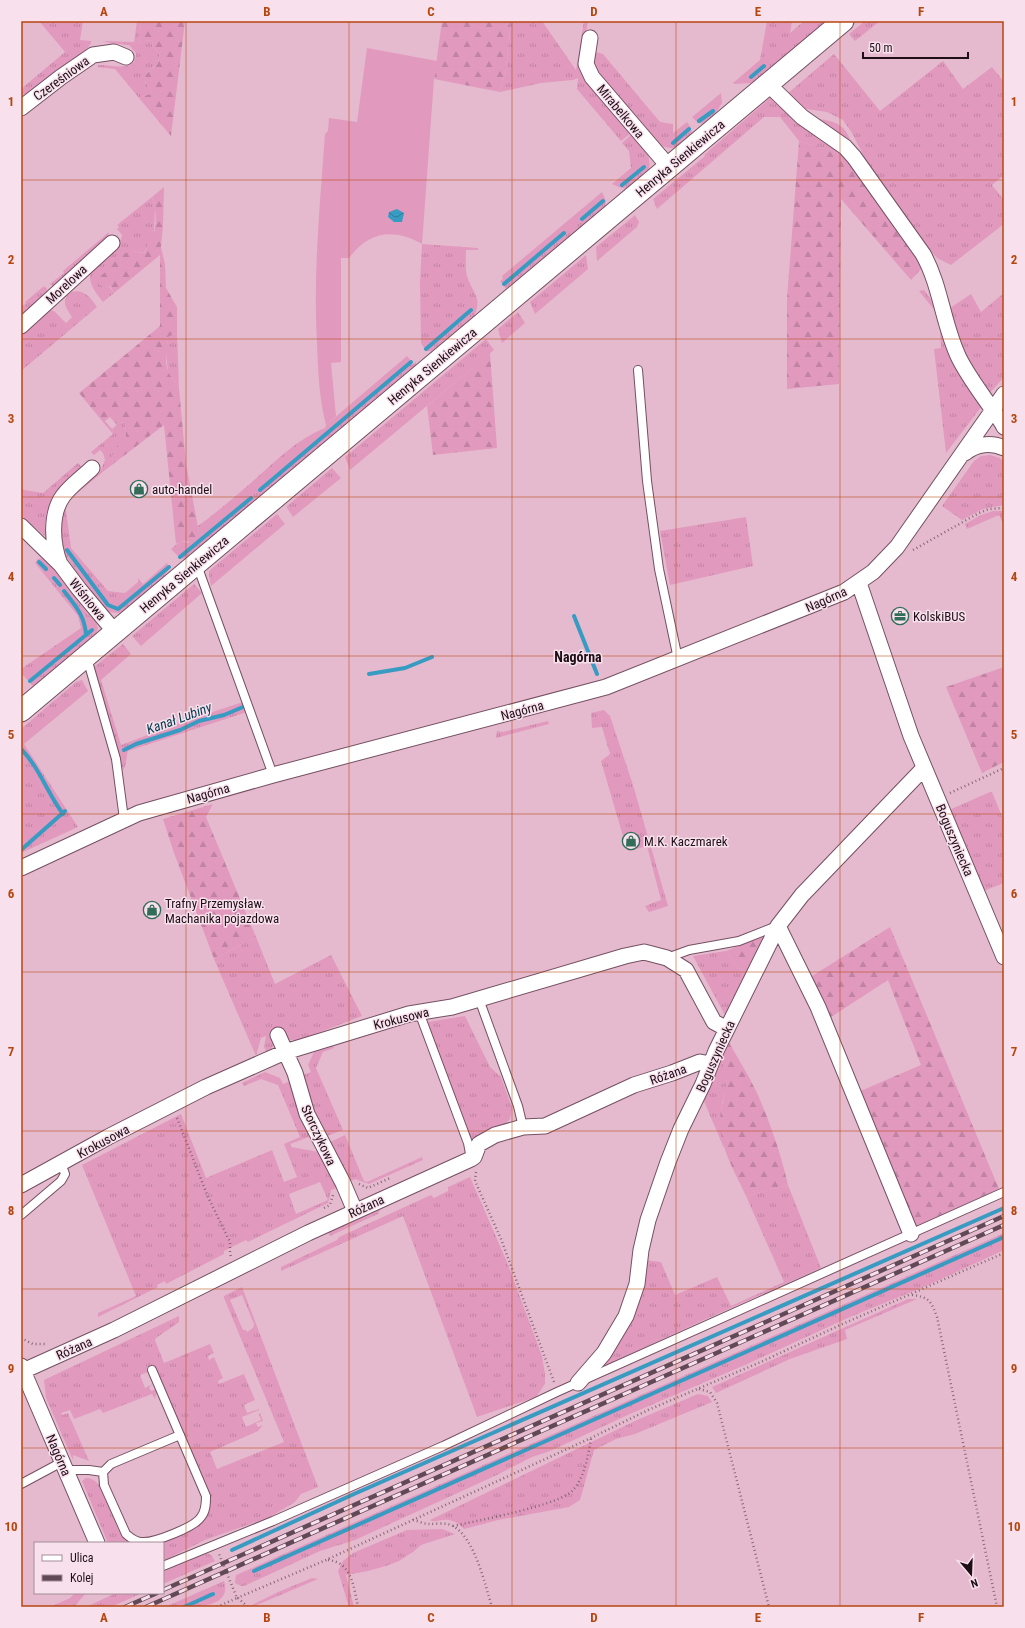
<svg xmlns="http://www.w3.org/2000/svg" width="1025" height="1628" font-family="'Roboto Condensed',sans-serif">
<defs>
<pattern id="grass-tufts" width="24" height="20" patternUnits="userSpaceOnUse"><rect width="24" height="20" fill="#e299be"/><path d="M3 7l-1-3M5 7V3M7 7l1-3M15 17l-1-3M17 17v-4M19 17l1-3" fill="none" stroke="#c183a3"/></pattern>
<pattern id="forest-firs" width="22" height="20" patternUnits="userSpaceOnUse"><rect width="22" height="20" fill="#e299be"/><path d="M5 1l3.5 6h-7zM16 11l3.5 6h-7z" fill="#c183a3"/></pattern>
<pattern id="water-waves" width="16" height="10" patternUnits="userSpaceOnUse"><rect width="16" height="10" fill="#379bc2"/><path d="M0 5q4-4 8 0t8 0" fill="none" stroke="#2e7d9d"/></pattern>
</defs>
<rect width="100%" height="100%" fill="#e5bace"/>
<path fill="url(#grass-tufts)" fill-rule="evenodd" d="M39,21h44l-3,19 11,1v2l-7,10 -57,45 -3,-4 -3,3v-8l44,-37z
M137,21h4l-2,22 10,-3 3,1 1,6 7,7 -2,9 -11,10 -2,9 7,9 -2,3 -11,4 -24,-29 -18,-2 2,-2c12,-1 37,9 37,-12l-7,-8 -19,-2 -7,-2 31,1z
M511,21h31l34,49 8,-49h4l-7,44 65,82c8,26 2,26 -17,42l-8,-1 -9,-4 19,-16 -2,-17 -7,-8 10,-9 -1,-1 -10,8 -44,-52 1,-11 -5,2 -32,3 -41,9 6,-22z
M767,21h25l-2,12 14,-12h25l-69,57 -9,5 -17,1 -1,-1 27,-23z
M865,21h15l-25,20 -6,-7z
M592,51l11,3 57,68 13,2v9l14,-11 4,6 1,6c-16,16 -19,18 -40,7l-54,-63 -7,-14z
M834,54l46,57 63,-50 20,28 29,-22 12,15v93l-12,10 12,15v24l-53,41 -14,-7 -13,-14 -55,-78 -17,-33 -9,-13 -16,-8 -28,-4 -12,-14z
M721,93l1,10 -10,16 -5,5 -9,-1 -6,-6z
M770,98h2l46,41 24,15 -43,-13 -19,-24h-16l-107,92 -4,-10 52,-43 -1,-1z
M809,117c35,6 35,6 48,39z
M602,192l4,9 -2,10 -27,19 -71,59 -6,-8 3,-2 -1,-3z
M152,197l3,11 -1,26 -10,19 -11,-2 -27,22v14l3,-1 5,7 -11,9c-7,-9 -16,-19 -12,-31 9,-9 30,-24 31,-36l-5,-6 2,-2 -2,-2z
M635,215l4,7 -2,5 -40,34 -1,-14z
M109,232l-1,5 -54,50 -4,-3 14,-11 -1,-2z
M422,244l56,4v2h-12c0,8 -1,19 1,26 7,21 16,20 6,43l-40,35h-4l2,-3h-5l-5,-8 -1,-61z
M586,255l2,14 -53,45 -5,-12z
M44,286l1,2 1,-1 2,5 -27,26v-12l5,-2 -1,-2z
M924,290l15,20 43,96 -36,47 -12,-104 7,-1 -1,-18 -4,-18 -17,-21z
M71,292c13,-3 19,5 26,15l-76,64v-37l26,-24 7,1 12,12 6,-6c-6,-9 -12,-17 -1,-25z
M1004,293v84l-16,18 -23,-36 -15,-51 21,-14 10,18z
M518,312l7,11 -23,20 -4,-14z
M177,333l2,55 -11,-16 -2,-20 2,-15z
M486,339l8,11 -144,120 -5,-13z
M407,356l5,6v3l4,-3v4l-209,175 -23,18 -4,-1 -9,-9 10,-8 7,2 11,-11 -1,-6c19,-14 37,-29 55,-45 23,-20 44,-42 72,-53l1,-3z
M125,422l1,15c-11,10 -13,23 -22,34l-39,32 6,45 37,43 17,2 13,-11v-4l5,6 24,-21 3,5 -7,10 -35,31 -9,4 -10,-1 -8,-7 -18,-23 -21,-32 -3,-8 4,-41 38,-31 4,-10 -2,-7 -3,-3 -6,5 -3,-3 22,-18 -1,-5 7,-6z
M990,455l10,3 4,4v43l-21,4 -21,11 -20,-14 32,-45 7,-5z
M78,463l3,3v5l-34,67 -26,-23v-28l3,3 19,3z
M332,468l9,10 -48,39 -6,-9v-2z
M993,511h11v15l-5,-11 -32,14 -2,-5 16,-9z
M277,514l8,10 -74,62 -2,-10v-5z
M746,517l7,49 -83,19 -10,-54z
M41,558l8,5 38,50 9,9 2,6 -2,7 -60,51h-3l-12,-13v-4l60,-41 -3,-12 -43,-53 3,-4z
M194,584l8,9 -61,53 -9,-10z
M123,644l8,10 -30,26 20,65 58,-22 64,-21 4,10 -119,39c-2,6 -1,14 -5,19l-28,-101v-3z
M82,680l6,11 -64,53 54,83 -57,26v-124l55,-47z
M604,710l6,6 23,69 35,121 -19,6 -4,-6 16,-6 -14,-54 -18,5 -1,-1h-1l-26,-89 9,-7 -8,-27 -10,1 -1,-15z
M548,721l1,3 -53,14 1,-7 6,1z
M990,792h2l12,29v62l-23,9 -34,-81z
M256,937l19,47 56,-29 31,61 -65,25 -11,-2 -11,3 -7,14 -4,-9 2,-11 -5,2 -5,18 -42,-97z
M726,951l8,12 12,12 -20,42 -33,-61z
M465,1016l25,51 11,10 11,31 -2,11 -7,7 -27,16 -6,-4 -43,-116z
M333,1046l1,2 -11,4 -7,16 27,62 -16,6 -7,-2 -20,-58 11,-4 -3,-7 6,-13z
M720,1055l6,19 1,13 -5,16 -2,19 4,26 -21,-49z
M265,1072l15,6 3,6 10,-4 16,49v8l-19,7 1,3 28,5 20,35 -8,3 -3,13 -80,39 -2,-2 -22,11v3l-58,30 -1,-3 -8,4 1,2 -60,30v-4l38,-17 -54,-131 99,-51 25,64 66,-28 12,32 13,-5 -13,-33 16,-7 -22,-52 -17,-6 -17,7 -2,-3zM320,1182l8,18 -32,14 -7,-20z
M345,1135l19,46 3,1 55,-25 1,3 -54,24 -14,-5 -6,3 -23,-38z
M470,1177l37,85 35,94 3,18v10l-9,13 -59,20 -74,-201 -122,55v-4l56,-27 2,-3 92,-42 3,3 14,-7v-4z
M788,1185l33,83 -117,52 -109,50 50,-110 16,2 14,33 42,-18 14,29 53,-24 -38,-86z
M378,1207l2,3 -2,4 -48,22 -2,-5z
M1004,1233v17l-78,36 -76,31 -105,48 -115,49 -80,37 -18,6 -33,17 -144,66 -35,11 -76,35h-3l-6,-3 1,-8 7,-3z
M242,1287l76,200 -17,7 -6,8 -25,15 -65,23 -42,21v-18h-2c15,-6 40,-12 46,-28 2,-6 2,-14 2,-20l-54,-129 -8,3 1,3 -8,3 5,13 8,-4 -4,3 2,4 5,-2 1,3 -2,7 -3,-5 -49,19 -3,-4 -26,10 -4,-9 -9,3 1,2 6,-2 21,48 -16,-6v5l-27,-62 -2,-18 135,-64v6l-23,16 -1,2 9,23 46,-19 4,9 -6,3 1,4 5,-3 9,21 -5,3 1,3 25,-10 11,26 -11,5 3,8 12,-4v1l-17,7 4,10 15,-7 -2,-6 1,-1 3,8 -7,2 2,4 5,-2 -5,6 -48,21 7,17 67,-27 -60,-144v-2zM242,1295l12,29 -1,4 -6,4 -1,-2h-3l-13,-30z
M908,1299h9l-72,31 2,9 -57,20 -74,34 -4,-6z
M698,1394l10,2 4,6 -77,32 -19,5 -22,11 -14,50 -11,7 -71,13 -34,9c-6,-6 -12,-10 -21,-9 -6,0 -8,3 -13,0l207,-100z
M86,1478c19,-1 25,39 33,53 4,5 8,9 14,12h-25l-26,-62z
M442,1529l13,5 -34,11 -8,7 -14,9 -13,5 -18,5 -22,4 8,32h-5l-11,-36 5,-10 10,-8 54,-23z
M207,1553l4,2 4,6 -52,23v-12z
M312,1578l6,1 -66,28h-4l30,-15z
M224,1581c10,31 -43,26 -59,26z
M75,1593h11l-12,14h-24l20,-9z
M116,1593h26l-31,14h-25z"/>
<path fill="url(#forest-firs)" d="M141,21h44l-14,115 -32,-38 11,-4 2,-3c-2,-3 -4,-5 -6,-8 -5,-9 8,-14 12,-20l2,-9 -7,-7 -1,-6 -3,-1 -10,3z
M442,21h69l-5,49 -6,22 -66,-13z
M799,141l43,13 76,99 4,15 -11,12 -70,-81 -2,185 -52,5v-90z
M164,187l-1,39 -2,21 4,17 1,24 11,19v26l-9,4 -2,25 2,10 11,16 7,76 13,68 -2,6 -6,4 -9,-1 -6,3 -12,-119 -60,46 17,-32 5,-2 -1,-15 -6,1 -2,2 -7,-8 -5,4 7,8 1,5 -34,-41 81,-67v-71l-46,38 -4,-7 -7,1 -5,-5 1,-5c12,-7 18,-23 32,-26 4,0 9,2 13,2 3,-3 2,-5 4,-9 1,-4 5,-7 6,-11 3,-10 2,-26 -2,-36z
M490,353l7,95 -64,7 -6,-49z
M1004,667v95l-22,11 -36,-86z
M213,804l-7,13 50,120 -42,22 -40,-106 -11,-34z
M890,927l109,262 -85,38 -56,-135 63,-27 -33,-85 -60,39 -19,-41z
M764,936v5l-18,34 -12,-12 -8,-12z
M727,1039c10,18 21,35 30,54 13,29 24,61 31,92l-42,11c-10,-22 -27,-50 -26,-75 0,-11 4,-22 6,-33 2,-11 -3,-22 -6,-33z"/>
<path fill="#e299be" d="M367,48l70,13 -3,18 -12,165c-28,-16 -53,-13 -73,14h-8v104l-10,1 5,53 -10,9c-7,-27 -8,-54 -9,-82 -4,-69 3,-139 8,-209l3,-3 1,-13 28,4z"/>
<path fill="url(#water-waves)" d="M397,209l7,4 -2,9h-8l-6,-5 1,-5z"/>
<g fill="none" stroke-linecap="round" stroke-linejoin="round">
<path stroke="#379bc2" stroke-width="4" d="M751,77l13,-11
M699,121l14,-10
M673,143l16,-14
M622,185l22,-18
M582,219l21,-18
M504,284l60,-51
M426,349l45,-39
M260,490l151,-128
M67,550l41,55 10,4 51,-42
M180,557l71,-59
M39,562l7,7
M54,578l6,7
M64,591c11,14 21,25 22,44
M574,616l23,58
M369,674l36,-6 27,-11
M30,681l62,-51
M21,749c18,18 27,45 42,65
M124,750l12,-6 44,-14 19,-9 25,-6 19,-8
M21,850l44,-39
M232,1550l122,-56 650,-286
M254,1571l750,-334
M184,1607l29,-13"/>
<defs>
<path id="lane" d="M638,370l9,111 12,88 19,90
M197,565l76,210
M87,658l29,101 8,60
M667,958l22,-8 50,-9 38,-15
M479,999l39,107 5,21
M419,1012l49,131 3,16
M21,1215l40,-34 4,-7 -4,-11
M66,1470h23l14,2 1,13 22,49c5,4 9,8 16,8 12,1 53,-15 59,-25 5,-6 5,-14 5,-21l-54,-126
M103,1472l8,-8 69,-29
M21,1484l41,-22
M163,1566l110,-45 170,-75 114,-54 447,-200"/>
<path id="street" d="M590,38l-4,26 6,13 77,90
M768,84l34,33 43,30 9,10 69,97c18,32 20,71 36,104 9,18 22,35 33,51 4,6 9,11 12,18
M21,108l40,-31 32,-22 21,-3 12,5
M21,326l91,-83
M965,453c11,-9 26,-11 39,-5
M21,526l40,39 18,24 36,43
M60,564c-8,-20 -10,-50 3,-68 8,-11 20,-19 29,-28
M859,583l52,153 93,221
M21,868l118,-55 134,-38 333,-88 238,-95 29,-20 24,-25 107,-153
M778,926l40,81 93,227
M278,1035l17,38 12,41 36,69 12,28
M21,1185l87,-48 98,-50 79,-35 124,-38 43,-7 173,-51 19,-4 23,6 19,12 28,52 13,7
M21,1366l76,177
M23,1371l91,-41 194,-97 163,-74 3,-2 5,-13 16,-9 28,-8 22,-1 89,-41 38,-12 28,-11 10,2
M578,1383l26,-30 22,-37 11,-32 4,-34 7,-30 20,-58 13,-33 22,-45 13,-33 62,-125 24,-31 122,-127"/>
<path id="secondary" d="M21,711l822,-690"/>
</defs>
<use href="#lane" stroke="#755062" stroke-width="10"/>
<use href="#street" stroke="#755062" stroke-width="17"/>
<use href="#secondary" stroke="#755062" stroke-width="23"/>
<path stroke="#866876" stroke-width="2.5" stroke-dasharray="1 3" stroke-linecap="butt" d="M913,550l66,-37 10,-4 15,-1
M950,793l54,-25
M177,1118l31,79 22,45v11l1,4
M476,1172l-1,9 26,58 53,143
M359,1184l9,4 22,-10
M324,1208l6,-3 3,-10
M912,1295c17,2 19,6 25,22l60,290
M21,1338l12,6h12
M699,1389l11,3 7,11 52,204
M413,1520c5,1 11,4 16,4 7,0 17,-2 24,2 22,12 32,59 39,81
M453,1526c23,-5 108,-21 120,-36 12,-13 15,-35 18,-51
M328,1560c24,2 26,28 30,47
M237,1598l89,-38 265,-122 57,-28 115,-49 75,-35 166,-73
M238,1598l10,9
M217,1607l20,-9 -18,-44"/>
<use href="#lane" stroke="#fff" stroke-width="8"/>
<use href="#street" stroke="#fff" stroke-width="15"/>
<use href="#secondary" stroke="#fff" stroke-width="21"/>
<defs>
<path id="rail" d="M163,1590l841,-374
M125,1607l32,-14
M146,1607l858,-382"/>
</defs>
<use href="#rail" stroke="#614955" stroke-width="4.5"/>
<use href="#rail" stroke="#f8e1ec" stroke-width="3" stroke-dasharray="9" stroke-linecap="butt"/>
</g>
<path fill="none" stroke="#b6460f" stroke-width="1" stroke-opacity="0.55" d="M186,21v1586M349,21v1586M512,21v1586M676,21v1586M840,21v1586M21,180h983M21,339h983M21,497h983M21,656h983M21,814h983M21,972h983M21,1131h983M21,1289h983M21,1448h983"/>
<defs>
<symbol id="shop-ring" viewBox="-11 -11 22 22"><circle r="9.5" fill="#f8e1ec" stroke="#316d58" stroke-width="1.5"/><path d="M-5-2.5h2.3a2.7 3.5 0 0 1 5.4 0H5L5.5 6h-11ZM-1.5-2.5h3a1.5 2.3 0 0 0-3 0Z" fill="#316d58"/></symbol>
<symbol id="office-ring" viewBox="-11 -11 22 22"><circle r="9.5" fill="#f8e1ec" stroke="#316d58" stroke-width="1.5"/><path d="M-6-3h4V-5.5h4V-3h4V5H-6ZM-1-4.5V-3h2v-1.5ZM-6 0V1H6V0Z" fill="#316d58"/></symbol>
</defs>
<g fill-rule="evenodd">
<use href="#shop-ring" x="129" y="479" width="20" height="20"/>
<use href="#office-ring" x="890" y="606" width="20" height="20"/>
<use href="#shop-ring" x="621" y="831" width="20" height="20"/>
<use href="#shop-ring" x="142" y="900" width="20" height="20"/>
</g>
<g text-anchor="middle" stroke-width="3" stroke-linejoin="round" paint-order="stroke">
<g font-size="13" fill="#1e0f17" stroke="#f8e1ec">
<text transform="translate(61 78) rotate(-36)" y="5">Czereśniowa</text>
<text transform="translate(621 111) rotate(50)" y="5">Mirabelkowa</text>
<text transform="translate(680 158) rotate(-40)" y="5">Henryka Sienkiewicza</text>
<text transform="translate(66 284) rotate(-43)" y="5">Morelowa</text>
<text transform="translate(432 366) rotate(-40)" y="5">Henryka Sienkiewicza</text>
<text transform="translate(184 574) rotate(-40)" y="5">Henryka Sienkiewicza</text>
<text transform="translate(88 599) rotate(51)" y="5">Wiśniowa</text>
<text transform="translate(826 599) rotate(-24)" y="5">Nagórna</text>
<text transform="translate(522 710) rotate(-15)" y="5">Nagórna</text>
<text transform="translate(208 793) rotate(-16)" y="5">Nagórna</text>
<text transform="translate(955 840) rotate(67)" y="5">Boguszyniecka</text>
<text transform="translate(401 1018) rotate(-14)" y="5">Krokusowa</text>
<text transform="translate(715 1056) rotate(-66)" y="5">Boguszyniecka</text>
<text transform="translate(668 1074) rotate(-19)" y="5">Różana</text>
<text transform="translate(319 1135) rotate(65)" y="5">Storczykowa</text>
<text transform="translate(103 1141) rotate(-28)" y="5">Krokusowa</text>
<text transform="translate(366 1206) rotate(-25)" y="5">Różana</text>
<text transform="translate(74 1348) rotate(-24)" y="5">Różana</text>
<text transform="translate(59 1455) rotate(67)" y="5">Nagórna</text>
</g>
<g font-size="13" fill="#1e0f17" stroke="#f8e1ec" text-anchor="start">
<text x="152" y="494">auto-handel</text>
<text x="913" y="621">KolskiBUS</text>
<text x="644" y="846">M.K. Kaczmarek</text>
<text x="165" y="908">Trafny Przemysław.<tspan x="165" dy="15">Machanika pojazdowa</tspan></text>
</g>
<g font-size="14" font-weight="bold" fill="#1e0f17" stroke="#f8e1ec">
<text x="578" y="662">Nagórna</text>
</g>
<g font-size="14" font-style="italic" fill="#003c50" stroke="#f8e1ec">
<text transform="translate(179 718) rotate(-20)" y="5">Kanał Lubiny</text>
</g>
</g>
<rect width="1025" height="1628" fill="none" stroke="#f8e1ec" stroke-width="44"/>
<rect x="34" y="1542" width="130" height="52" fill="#f8e1ec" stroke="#a18d97"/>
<rect x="42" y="1555" width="20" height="6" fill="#ffffff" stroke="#a18d97"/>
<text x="70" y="1562" font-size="12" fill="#1e0f17">Ulica</text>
<rect x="42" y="1575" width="20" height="6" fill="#614955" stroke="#a18d97"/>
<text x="70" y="1582" font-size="12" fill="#1e0f17">Kolej</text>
<g transform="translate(971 1574) rotate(161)" stroke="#f8e1ec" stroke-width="3" paint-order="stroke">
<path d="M0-3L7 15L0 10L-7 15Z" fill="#1e0f17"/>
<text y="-6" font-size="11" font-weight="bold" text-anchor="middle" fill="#1e0f17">N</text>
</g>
<path d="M863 52v6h105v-6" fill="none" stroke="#1e0f17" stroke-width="2"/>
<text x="869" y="52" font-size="12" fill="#1e0f17" stroke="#f8e1ec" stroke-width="3" paint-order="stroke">50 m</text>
<rect x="22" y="22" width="981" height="1584" fill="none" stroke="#b6460f" stroke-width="1.5"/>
<g font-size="13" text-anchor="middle" font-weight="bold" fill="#b6460f">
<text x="104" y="16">A</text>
<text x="267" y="16">B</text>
<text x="431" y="16">C</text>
<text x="594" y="16">D</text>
<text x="758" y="16">E</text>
<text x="921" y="16">F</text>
<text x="11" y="106">1</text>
<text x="1014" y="106">1</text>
<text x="11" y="264">2</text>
<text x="1014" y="264">2</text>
<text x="11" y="423">3</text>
<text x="1014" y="423">3</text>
<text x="11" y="581">4</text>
<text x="1014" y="581">4</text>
<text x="11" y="739">5</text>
<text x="1014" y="739">5</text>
<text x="11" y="898">6</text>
<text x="1014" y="898">6</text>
<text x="11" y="1056">7</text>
<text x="1014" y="1056">7</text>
<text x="11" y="1215">8</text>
<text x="1014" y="1215">8</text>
<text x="11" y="1373">9</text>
<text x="1014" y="1373">9</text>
<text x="11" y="1531">10</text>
<text x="1014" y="1531">10</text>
<text x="104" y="1622">A</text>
<text x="267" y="1622">B</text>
<text x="431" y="1622">C</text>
<text x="594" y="1622">D</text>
<text x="758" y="1622">E</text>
<text x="921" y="1622">F</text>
</g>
</svg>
